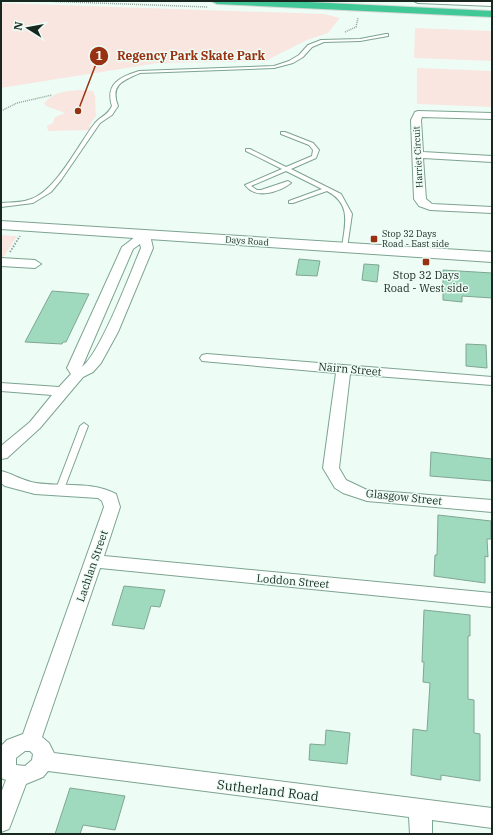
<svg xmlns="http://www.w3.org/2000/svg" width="493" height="835" font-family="'IBM Plex Serif',serif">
<rect width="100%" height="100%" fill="#edfdf5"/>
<path fill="#f9e6e1" d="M1,3l323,11 16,4 -12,15 -21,7 -42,21 -107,2 -157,25z
M415,28l77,3v30l-78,-3z
M417,68l75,3v36l-75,-3z
M79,90l14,1 2,5 1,20 -7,10 5,1 -2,3 -44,1 -1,-5 6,-3 2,-6 10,-4 -19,-7 -2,-3c10,-11 20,-12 35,-13z
M1,235l16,1 -14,22h-2z"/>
<path fill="#9fdabe" stroke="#80a693" d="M299,259l21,2 -3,15 -21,-1z
M364,264l15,1 -2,17 -15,-2z
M443,270l49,3v25l-30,-2v6l-19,-2z
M52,291l37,3 -23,48h-3l-1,2 -37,-2z
M466,344l20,1 1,23 -21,-2z
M431,452l61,7v22l-62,-5z
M438,515l53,6v18h-4l1,18 -3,-1v27l-51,-7 1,-21h2z
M124,586l41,4 -5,17 -9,-1 -7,23 -32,-4z
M424,610l46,5v21h-2v63l6,1v33l6,1v47l-39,-6v5l-30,-5 2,-46 14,2 3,-48 -7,-1 1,-20h-2z
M326,730l24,3 -3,31 -38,-4 1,-16 15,1z
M70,788l55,8 -10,34 -32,-5 -3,9h-25z"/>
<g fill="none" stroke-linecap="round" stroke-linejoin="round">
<defs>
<path id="service" d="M386,34h2v2l-28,5 -36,1 -12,5 -9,10 -10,6 -19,5 -134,5c-18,8 -30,12 -22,33l-6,9 -12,8 -39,57 -10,12 -18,11 -32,4v-4c9,-1 19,0 27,-3 27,-6 51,-57 67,-77 6,-7 12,-7 17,-17 -7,-22 8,-29 27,-35l135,-5 15,-5 10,-6 9,-10 13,-5 39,-1z
M281,132h4l28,11 6,7 -3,8 -25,11 50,25 11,20 -5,34h-4l-1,-1c3,-23 10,-43 -15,-56l-34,12h-4v-2l33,-12 -36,-18 -35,15 6,4h4l27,-9 3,2c-12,9 -35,17 -46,2l37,-16 -36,-18v-2h4l36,18 26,-11 1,-6 -4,-5 -28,-11z
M84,423l4,3 -24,63 -1,2h-6l-1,-2 24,-63z"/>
<path id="minor" d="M414,1l78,1v4l-74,-3z
M418,111l74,2v6l-70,-2 -1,3 2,32 69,4v6l-69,-4 3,41 6,5 60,3v6l-62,-3 -11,-4 -5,-7 -3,-79 4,-8z
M144,231l6,4 3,13 -35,84 -17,31 -8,9 -10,5 -43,51 -33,30 -6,1v-13l29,-24 22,-27 -51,-4v-8l58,4 12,-13 -4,-6 55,-121 18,-14zM140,244l1,4c-11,26 -40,104 -59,119l51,-118z
M1,258l34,2 6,4 -6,4 -34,-2z
M207,354l285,23v8l-142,-11 -11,94 7,12 21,10 125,10v12l-125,-11 -24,-8 -8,-5 -12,-20 13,-95 -134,-12 -2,-3 2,-3z
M1,471c12,3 22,10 35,12 26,4 56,-2 80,11l4,13 -16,49 388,37v14l-392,-39 -58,169 7,6 5,10 438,55v20l-60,-8v14h-22l-1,-17 -361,-46 -5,6 -17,7 -17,45 -8,3v-39l5,-13 -5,-2v-32l6,-6 16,-6 81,-227 -2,-6 -4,-3 -63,-4 -30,-8 -4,-3zM25,751h5l3,3 -1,6 -7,6 -9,-1v-7z"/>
<path id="tertiary" d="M1,221l491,31v10l-491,-33z"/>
<path id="motorway" d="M211,1h77l204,10v6l-275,-13z"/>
</defs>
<use href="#service" stroke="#7da391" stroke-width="2"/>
<use href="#minor" stroke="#7da391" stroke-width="2"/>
<use href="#tertiary" stroke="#7da391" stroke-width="2"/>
<use href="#motorway" stroke="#d5d8d7" stroke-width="2"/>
<path stroke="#94a49c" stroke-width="1.5" stroke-dasharray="1 1" stroke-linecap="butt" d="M42,1l166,6
M345,32l11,-5 2,-9
M1,111l16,-8 35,-8"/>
<path stroke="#94a49c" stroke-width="2" stroke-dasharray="1.5 1.5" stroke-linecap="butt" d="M10,252l10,-16"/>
<use href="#service" fill="#fff" fill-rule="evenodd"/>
<use href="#minor" fill="#fff" fill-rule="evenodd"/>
<use href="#tertiary" fill="#fff" fill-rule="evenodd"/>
<use href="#motorway" fill="#40c996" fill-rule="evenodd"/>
</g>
<g fill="#983111" stroke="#edfdf5" stroke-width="1.5">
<rect x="370" y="235" width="8" height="8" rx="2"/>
<rect x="422" y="258" width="8" height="8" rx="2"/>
</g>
<g text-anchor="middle" stroke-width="3" stroke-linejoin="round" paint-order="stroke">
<g font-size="9" fill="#182820" stroke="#edfdf5">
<text transform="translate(418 157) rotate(-93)" y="3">Harriet Circuit</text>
<text transform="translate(247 241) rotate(4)" y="3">Days Road</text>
</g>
<g font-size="9" fill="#182820" stroke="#edfdf5" text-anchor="start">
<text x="382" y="237">Stop 32 Days<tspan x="382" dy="10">Road - East side</tspan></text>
</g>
<g font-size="11" fill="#182820" stroke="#edfdf5">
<text x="426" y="279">Stop 32 Days<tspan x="426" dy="13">Road - West side</tspan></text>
</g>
<g font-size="11" fill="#182820" stroke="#edfdf5">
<text transform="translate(350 369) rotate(5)" y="4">Nairn Street</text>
<text transform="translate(404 497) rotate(6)" y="4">Glasgow Street</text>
<text transform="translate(92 566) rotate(-71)" y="4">Lachlan Street</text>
<text transform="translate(293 581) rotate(5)" y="4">Loddon Street</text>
</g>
<g font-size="13" fill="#182820" stroke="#edfdf5">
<text transform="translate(268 790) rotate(7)" y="5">Sutherland Road</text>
</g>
</g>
<path fill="none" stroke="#983111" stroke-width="1.5" d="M78 111L99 56"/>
<g fill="#983111" stroke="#edfdf5" stroke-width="1.5">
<circle cx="78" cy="111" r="4"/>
<circle cx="99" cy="56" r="10"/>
</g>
<g font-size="12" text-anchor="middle" font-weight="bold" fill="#fff">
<text x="99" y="60">1</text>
</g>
<g font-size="12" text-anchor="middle" font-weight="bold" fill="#983111" stroke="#edfdf5" stroke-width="3" stroke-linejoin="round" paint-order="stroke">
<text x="191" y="60">Regency Park Skate Park</text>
</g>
<rect width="493" height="835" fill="none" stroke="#182820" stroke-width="4"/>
<g transform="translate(28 28) rotate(281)" stroke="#edfdf5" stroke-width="3" paint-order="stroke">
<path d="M0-3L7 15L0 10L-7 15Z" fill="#182820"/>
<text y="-6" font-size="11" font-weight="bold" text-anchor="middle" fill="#182820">N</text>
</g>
</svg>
